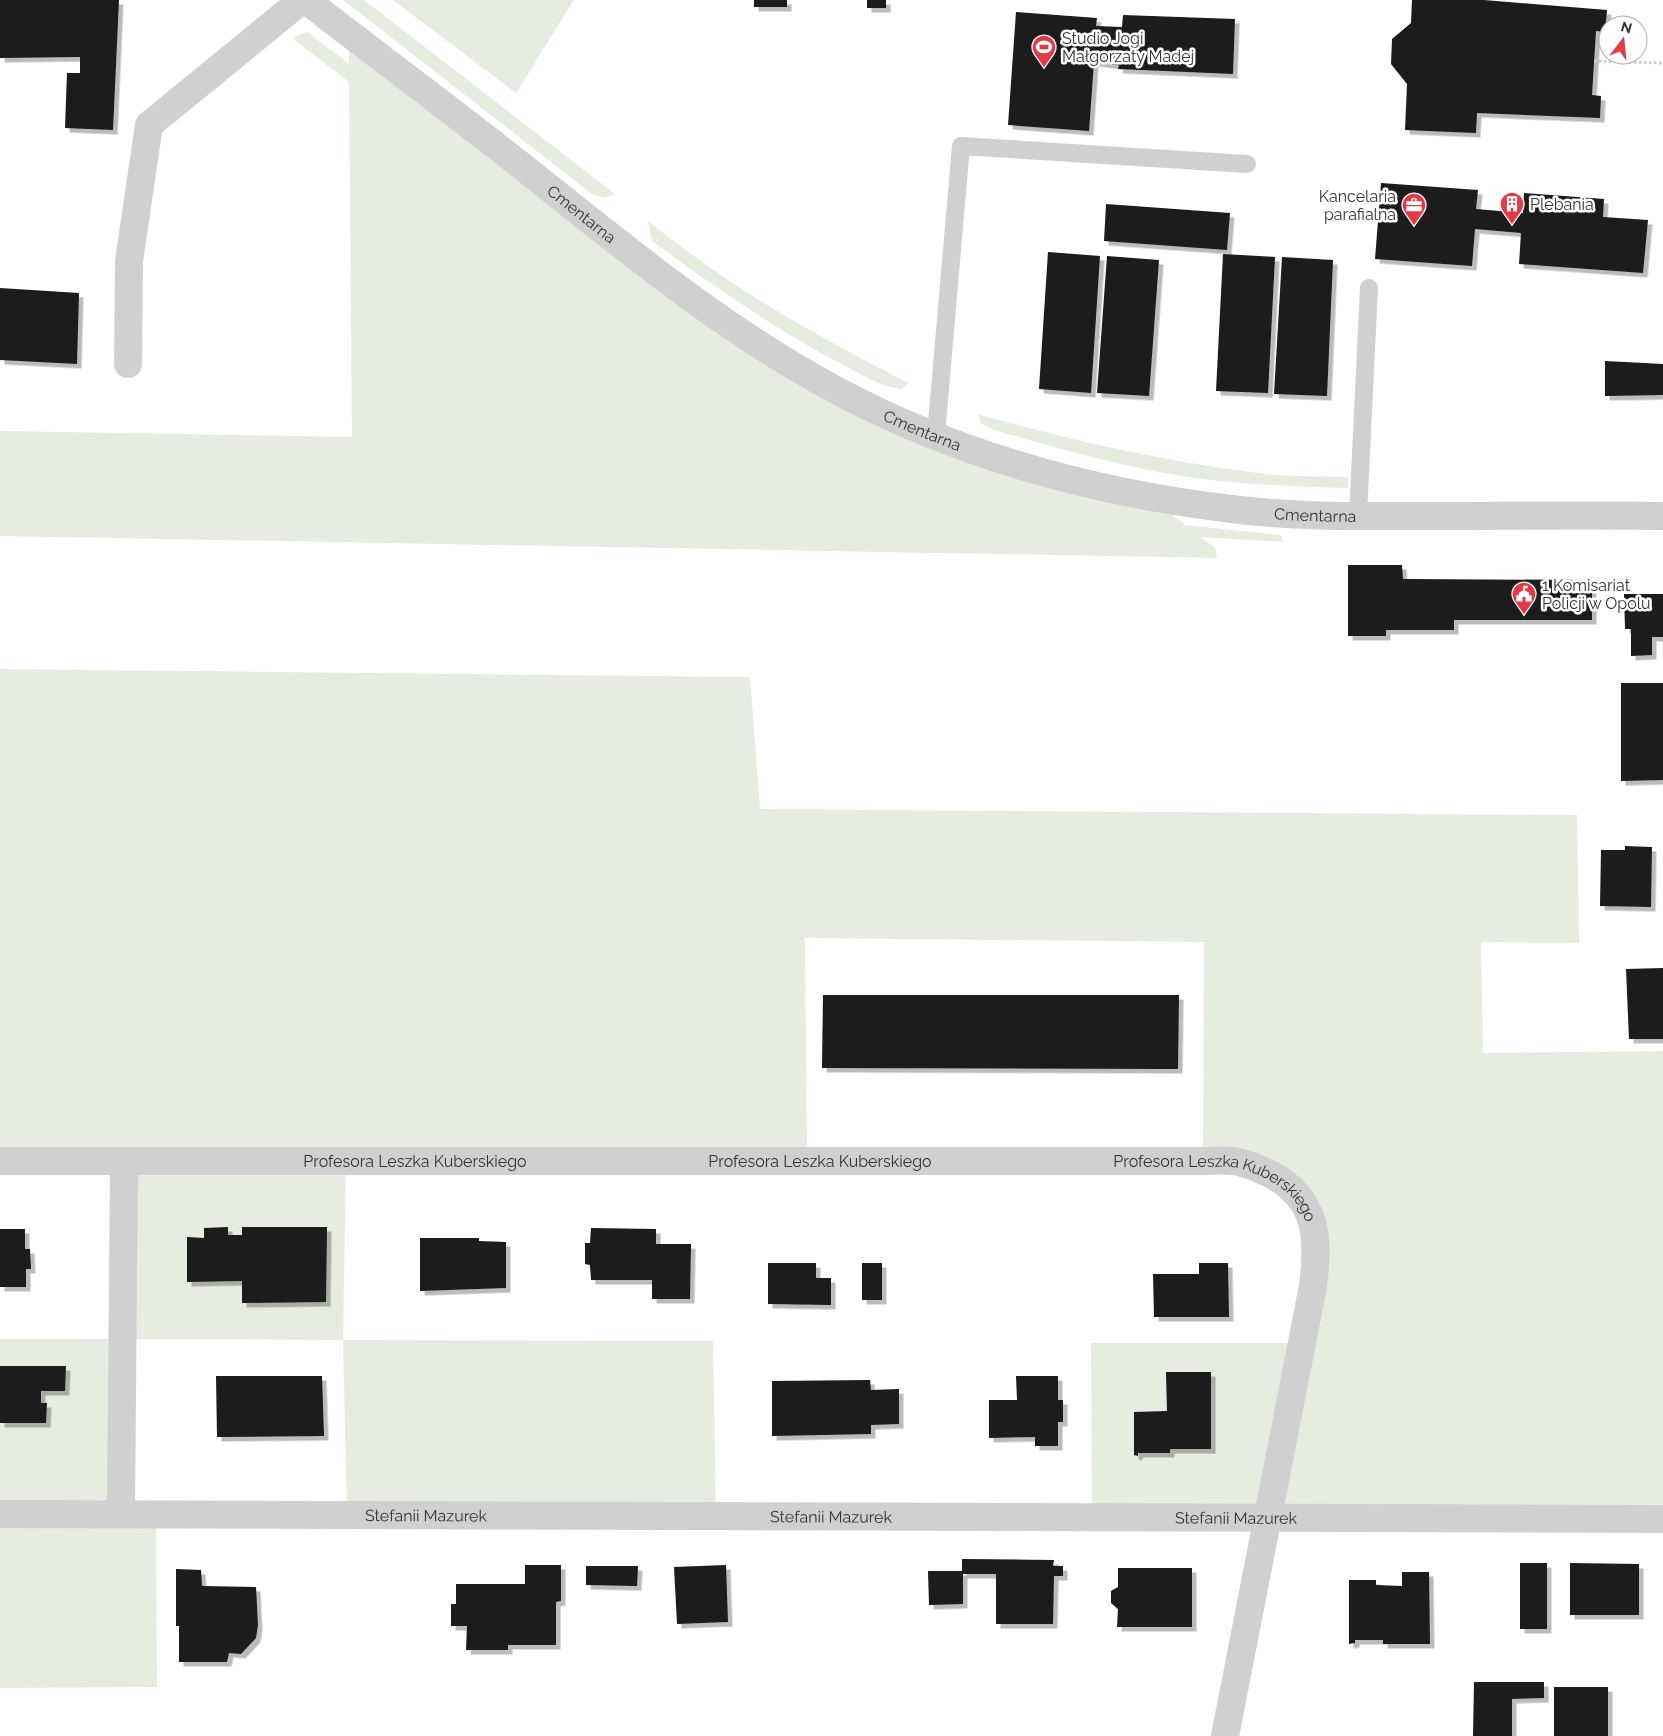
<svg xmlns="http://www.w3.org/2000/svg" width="1663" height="1736" font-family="Raleway,sans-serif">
<defs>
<filter id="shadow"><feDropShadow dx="4.5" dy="4.5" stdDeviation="0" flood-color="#0004"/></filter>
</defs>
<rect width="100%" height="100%" fill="#fff"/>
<path fill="#e6ecdf" d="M343,0h21l251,194 -11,4 -12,-4z
M393,0h181l-58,93z
M307,32l42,32v-31l489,359 310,104 37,29 95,10 4,7 -83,-5 14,11 2,10 -1217,-22v-105l352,6 -3,-355 -57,-44z
M648,221c80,65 169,116 261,162l-8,6c-23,-3 -42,-16 -63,-27 -66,-35 -126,-77 -186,-121z
M978,414c94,27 189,48 287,60 27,3 56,2 83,3v11c-57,-2 -115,-3 -171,-13 -63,-10 -125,-28 -186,-46l-10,-6z
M0,669l750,8 10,132 817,6 2,128 -98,-1 2,111 180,-2v468l-571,-1 -1,-175h210l12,-57 -20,-97 -90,-28 1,-219 -399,-4 2,223 -461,1 -3,178 370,1 3,176 -369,-2 -4,-175 -220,-1 -2,175 35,1 1,172 -157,1v-349h123l1,-178h-124z"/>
<path fill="#1a1a1a" filter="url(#shadow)" d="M0,0h119l-6,130 -48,-2 2,-55h13v-16l-80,1z
M754,0h33v7h-33z
M867,0h19v8h-19z
M1412,0h72l123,10 -2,22 -9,-1 -4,64 9,1 -1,22 -123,-5 -1,20 -71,-3 2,-46 -16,-20 1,-25 19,-16z
M1016,12l81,6 -1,8 26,1 1,-12 112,4 -2,55 -115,-5 1,-4 -25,-3 -5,69 -81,-6z
M1381,183l97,7 -2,19 47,4 1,-20 80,6 -1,18 45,3 -5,53 -124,-9 2,-31 -46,-4 -3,37 -97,-7z
M1106,204l124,9 -3,37 -123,-9z
M1048,252l52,4 -9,137 -52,-4z
M1223,254l52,3 -7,136 -52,-2z
M1107,256l52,4 -10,136 -52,-3z
M1282,257l51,3 -6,136 -53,-2z
M0,288l79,5 -2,71 -77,-4z
M1605,361l58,3v31l-58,1z
M1348,565h54l1,14 189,1v40h-138v10h-68v6h-38z
M1624,594h39v43h-11v18l-21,1v-27h-6z
M1621,683h42v97l-42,1z
M1625,846l27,1 -1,60 -51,-1 1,-56h24z
M1663,968v71h-34l-3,-70z
M823,995h356l-1,74 -356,-1z
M228,1227v8h14v-8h85l-1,75 -84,1v-22l-55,1v-45l17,1v-10z
M591,1228l65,1v15h35l-1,55h-38v-19h-61l-1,-15 -5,-1v-21h5z
M0,1229h25v20h5l1,20h-5v18h-26z
M420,1238h59v3l27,1v46l-86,3z
M768,1263h48v15h15v27l-63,-1z
M862,1263h20v37h-20z
M1199,1263h29l1,54h-75l-1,-43h46z
M0,1366h66l-1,25h-24v12h6l-1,20h-46z
M1166,1372h45v77h-41v4h-32v3l-4,-1v-43l33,-1z
M216,1376h106l2,60 -107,1z
M1016,1376h42v24h5v22h-5v24h-23v-9l-46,1v-38h28z
M870,1380l1,10 28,-1v35l-28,1v9l-99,2v-55z
M962,1559l92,1 -1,6h10v10h-9l-1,48h-57v-50h-33v30l-34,1 -1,-34h34z
M1520,1563h27v66h-27z
M1570,1563l69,1v51h-69z
M525,1565h36v36l-5,1v43h-48v5h-42l1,-24h-16v-22h5v-20h69z
M726,1565l2,57 -51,2 -3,-57z
M586,1566h52l-1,20 -51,-1z
M1118,1568h74v59h-75l1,-18 -7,-6v-12l7,-4z
M176,1569l25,1 1,16 54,1 2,38 -2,13 -15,16 -12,-1 -2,9h-48v-36h-3z
M1402,1572h27l1,72h-47v-4h-28v3l-6,1v-64h27v5l26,1z
M1474,1682h70v16l-32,1v37h-39z
M1554,1687h54v49h-54z"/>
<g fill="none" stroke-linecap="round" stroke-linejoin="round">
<path stroke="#cdcdcd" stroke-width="3" stroke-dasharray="2.5 2.5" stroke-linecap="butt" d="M1594,61l69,2"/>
<path stroke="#d0d0d0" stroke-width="18" d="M936,435l25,-289 286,18
M1358,516l11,-228"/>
<g stroke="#d0d0d0" stroke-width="28">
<path id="s1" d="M306,0c74,58 149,113 222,171 98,78 197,160 308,219 125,67 264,104 404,120 60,7 121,6 181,6 81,0 161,-1 242,0"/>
<path d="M128,364l1,-103 20,-136 153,-125"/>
<path id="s2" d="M0,1161h1203c10,0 20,-1 30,0 13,2 25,7 37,13 48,25 49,64 43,112l-88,450"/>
<path id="s3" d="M0,1514l1663,5"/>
<path d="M121,1514l3,-353"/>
</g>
</g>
<defs>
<symbol id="stadium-pin" viewBox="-11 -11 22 30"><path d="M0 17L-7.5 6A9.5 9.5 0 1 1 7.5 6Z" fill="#e63946" stroke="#fff"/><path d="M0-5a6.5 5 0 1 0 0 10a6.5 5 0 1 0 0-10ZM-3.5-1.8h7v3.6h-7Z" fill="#fff"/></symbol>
<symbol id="building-pin" viewBox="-11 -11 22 30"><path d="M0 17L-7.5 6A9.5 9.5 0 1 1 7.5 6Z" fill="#e63946" stroke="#fff"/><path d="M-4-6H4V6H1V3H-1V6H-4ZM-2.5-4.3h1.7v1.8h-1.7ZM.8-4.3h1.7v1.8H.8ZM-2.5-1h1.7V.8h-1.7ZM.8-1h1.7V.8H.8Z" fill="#fff"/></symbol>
<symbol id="office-pin" viewBox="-11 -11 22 30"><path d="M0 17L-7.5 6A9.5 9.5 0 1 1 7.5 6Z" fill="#e63946" stroke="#fff"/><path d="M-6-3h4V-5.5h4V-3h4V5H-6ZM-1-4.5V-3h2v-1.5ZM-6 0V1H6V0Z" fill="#fff"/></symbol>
<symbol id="civic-pin" viewBox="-11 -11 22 30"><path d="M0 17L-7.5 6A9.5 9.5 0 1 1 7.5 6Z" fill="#e63946" stroke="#fff"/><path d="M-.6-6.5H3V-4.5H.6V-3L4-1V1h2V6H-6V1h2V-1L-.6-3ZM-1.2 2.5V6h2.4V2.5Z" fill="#fff"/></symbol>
</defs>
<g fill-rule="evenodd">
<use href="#stadium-pin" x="1030" y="33" width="28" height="38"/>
<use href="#building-pin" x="1498" y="190" width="28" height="38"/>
<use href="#office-pin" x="1400" y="191" width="28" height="38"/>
<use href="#civic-pin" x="1510" y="580" width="28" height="38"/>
</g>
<g text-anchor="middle" stroke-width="5" stroke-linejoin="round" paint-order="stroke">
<g font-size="16" fill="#333" stroke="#fff" text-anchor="start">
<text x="1062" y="44">Studio Jogi<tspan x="1062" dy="18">Małgorzaty Madej</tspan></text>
<text x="1396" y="202" text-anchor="end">Kancelaria<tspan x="1396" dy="18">parafialna</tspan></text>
<text x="1530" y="210">Plebania</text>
<text x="1542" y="591">1 Komisariat<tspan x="1542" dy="18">Policji w Opolu</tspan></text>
</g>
<g font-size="16" fill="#333" stroke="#fff">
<text dy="6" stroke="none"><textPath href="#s1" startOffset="349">Cmentarna</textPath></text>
<text dy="6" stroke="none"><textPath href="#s1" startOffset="754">Cmentarna</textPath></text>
<text dy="6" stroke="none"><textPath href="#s1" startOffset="1158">Cmentarna</textPath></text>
<text dy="6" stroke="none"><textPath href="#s2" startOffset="415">Profesora Leszka Kuberskiego</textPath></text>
<text dy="6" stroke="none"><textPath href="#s2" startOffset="820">Profesora Leszka Kuberskiego</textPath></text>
<text dy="6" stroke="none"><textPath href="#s2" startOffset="1225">Profesora Leszka Kuberskiego</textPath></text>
<text dy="6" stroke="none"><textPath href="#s3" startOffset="426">Stefanii Mazurek</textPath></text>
<text dy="6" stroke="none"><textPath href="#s3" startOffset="831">Stefanii Mazurek</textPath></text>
<text dy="6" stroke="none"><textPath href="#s3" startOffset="1236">Stefanii Mazurek</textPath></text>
</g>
</g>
<g transform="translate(1623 40) rotate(16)"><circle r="24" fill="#ffffff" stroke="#adadad"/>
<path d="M0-4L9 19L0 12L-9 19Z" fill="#e63946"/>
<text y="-8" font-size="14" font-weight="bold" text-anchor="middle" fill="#333333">N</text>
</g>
</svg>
